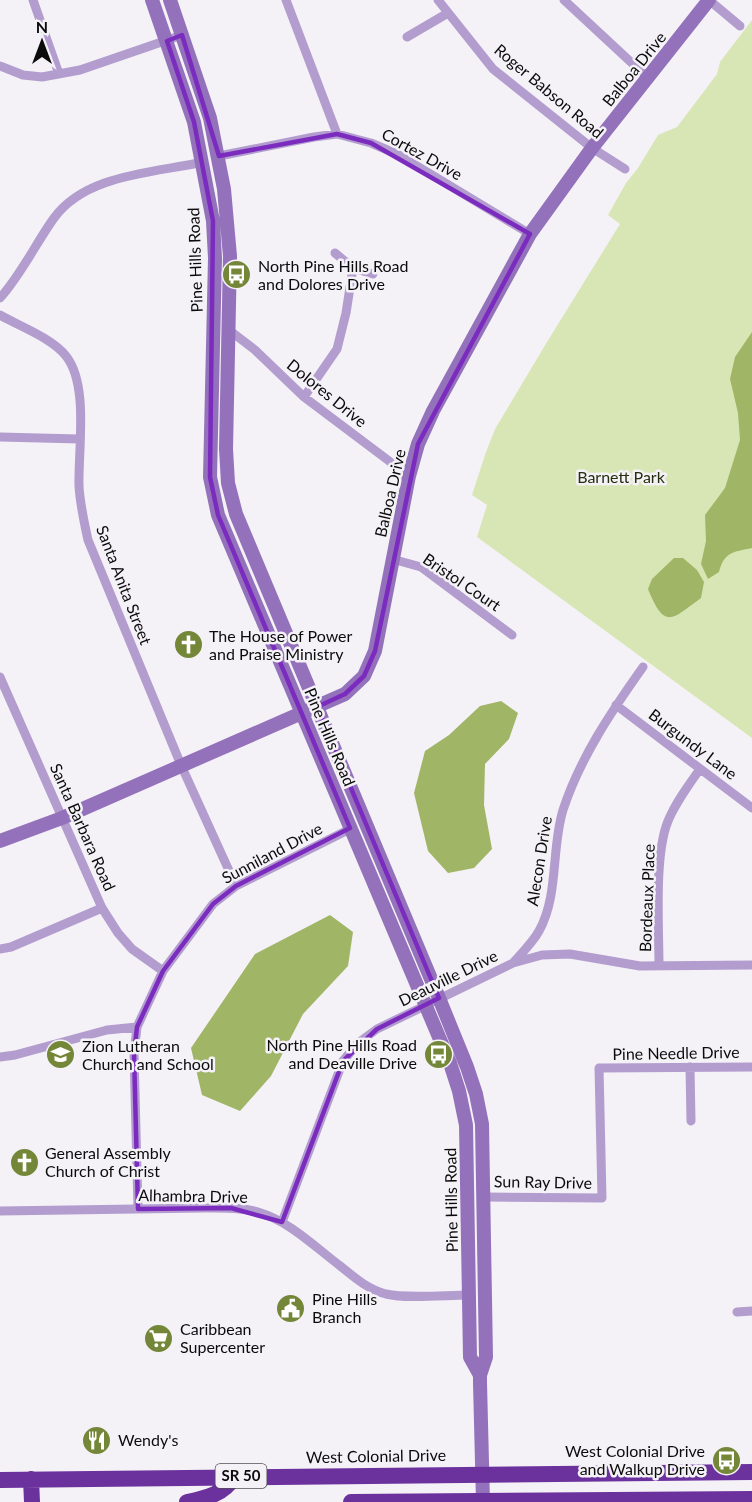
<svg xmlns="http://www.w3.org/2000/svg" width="752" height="1502" font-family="Lato,sans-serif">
<rect width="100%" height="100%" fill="#f4f2f7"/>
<path fill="#d8e6b5" d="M752,20v718l-275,-201 10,-32 -15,-10 14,-43 9,-23 52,-87 73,-118 -12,-9 18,-32 12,-15 20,-33 19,-8 40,-53 3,-12z"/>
<path fill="#a1b566" d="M752,332v216c-19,4 -28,4 -33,24l-11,7 -7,-15 5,-23 -1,-26 20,-27 15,-48 -2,-27 -8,-34 5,-22z
M674,558h9l14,12 7,12 -3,16c-29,21 -36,33 -53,-9l4,-10z
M501,701l17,12 -9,26 -24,25 -1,41 8,44 -18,19 -26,5 -20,-22 -14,-58 11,-42 24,-16 31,-29z
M330,915l23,17 -5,34 -45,48 -32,62 -31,35 -38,-16 -11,-47 64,-94z"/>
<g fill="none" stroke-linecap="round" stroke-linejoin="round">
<path stroke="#b39dcf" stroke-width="9" d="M33,0l26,74
M286,0l51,134
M438,0l55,69 99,79 33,21
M564,0l84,78
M709,0l31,26
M407,37l41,-24
M0,66l23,9 19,2 38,-7 102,-35
M219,156l95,-19 23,-3 34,9 28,12 131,79
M335,253l18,15 20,6
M0,298c21,-23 36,-55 54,-80 32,-44 100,-45 149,-56
M0,315c19,11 52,23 66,41 23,29 12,93 13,130 1,18 5,36 9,54l93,225 55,121
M229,330l26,20 49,47 105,79
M304,397l33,-48 9,-36 7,-45
M0,437l79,2
M392,559l29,8 91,68
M0,677l102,231 16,25 14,16 31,22
M616,705l136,103
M0,949l11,-2 91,-39
M513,963c9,-10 20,-21 26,-32 20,-36 12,-82 24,-121 17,-52 48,-98 80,-143
M659,966c0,-39 -5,-111 9,-145 8,-19 20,-35 32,-52
M0,1057l15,-2 92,-25 30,-3
M690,1067l1,54
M484,1197l118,1 -3,-130 153,-1
M138,1209l-4,-155 3,-27 26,-56 50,-67 23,-18 114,-57
M0,1211l203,-3c18,0 38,-1 55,4 31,9 56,34 81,53 15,12 28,24 47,29 21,5 60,1 83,1
M282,1222l61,-161 15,-18 19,-14 136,-66 29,-8 28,-1 70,12 112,-1
M737,1312l15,-1"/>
<path stroke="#9472bb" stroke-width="14" d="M152,0l42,122 19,99 2,37 -5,219 8,38 232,548 9,28 7,34 4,232 10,18
M170,0l40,118 14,71 6,67 -4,193 2,34 8,31 203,484 28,69 9,27 6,30 4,233 -6,18v8l3,119
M0,841l62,-23 283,-124 19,-18 11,-25 34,-175 9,-32 15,-33 97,-177 62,-86 117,-148"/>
<path stroke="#6b329d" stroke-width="16" d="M31,1479l1,23
M0,1480l752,-8
M187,1502c20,-4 37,-8 48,-26
M351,1502l401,-3"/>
</g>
<path fill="none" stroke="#7b2cbf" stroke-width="4.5" stroke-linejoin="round" d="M182,35l37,121 118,-22 34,9 159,91 -112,210 -43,207 -11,25 -19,18 -28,13 122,291 -62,31 -34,32 -61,161 -51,-14 -93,1 -4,-155 3,-27 26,-56 50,-67 23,-18 114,-58 -132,-313 -8,-38 3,-256 -19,-99 -27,-81z"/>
<defs>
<symbol id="bus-disc" viewBox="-11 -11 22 22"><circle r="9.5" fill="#748738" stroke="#f4f2f7"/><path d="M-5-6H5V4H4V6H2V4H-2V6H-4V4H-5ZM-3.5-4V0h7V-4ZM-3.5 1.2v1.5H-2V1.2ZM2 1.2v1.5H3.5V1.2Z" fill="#fff"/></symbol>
<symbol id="church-disc" viewBox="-11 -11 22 22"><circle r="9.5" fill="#748738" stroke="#f4f2f7"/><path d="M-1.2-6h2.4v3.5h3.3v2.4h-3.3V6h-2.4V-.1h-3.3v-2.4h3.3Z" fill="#fff"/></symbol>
<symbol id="school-disc" viewBox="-11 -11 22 22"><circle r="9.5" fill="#748738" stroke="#f4f2f7"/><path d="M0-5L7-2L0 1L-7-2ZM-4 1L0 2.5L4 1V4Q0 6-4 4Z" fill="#fff"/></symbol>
<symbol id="civic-disc" viewBox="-11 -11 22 22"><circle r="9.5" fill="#748738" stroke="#f4f2f7"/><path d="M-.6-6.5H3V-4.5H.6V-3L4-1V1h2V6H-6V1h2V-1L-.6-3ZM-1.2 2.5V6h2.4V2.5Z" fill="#fff"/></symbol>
<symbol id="supermarket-disc" viewBox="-11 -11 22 22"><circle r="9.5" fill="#748738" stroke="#f4f2f7"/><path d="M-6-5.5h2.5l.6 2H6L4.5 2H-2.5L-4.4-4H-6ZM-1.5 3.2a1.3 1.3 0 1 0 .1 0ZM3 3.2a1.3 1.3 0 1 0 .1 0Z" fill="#fff"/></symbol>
<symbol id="restaurant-disc" viewBox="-11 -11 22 22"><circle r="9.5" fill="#748738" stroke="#f4f2f7"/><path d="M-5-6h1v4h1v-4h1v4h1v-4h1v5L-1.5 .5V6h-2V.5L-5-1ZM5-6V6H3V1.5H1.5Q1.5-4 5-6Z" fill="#fff"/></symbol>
</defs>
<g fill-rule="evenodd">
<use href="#bus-disc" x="220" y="258" width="33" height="33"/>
<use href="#church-disc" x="172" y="628" width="33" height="33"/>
<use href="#bus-disc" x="422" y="1038" width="33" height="33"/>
<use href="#school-disc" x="44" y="1038" width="33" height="33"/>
<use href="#church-disc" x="8" y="1146" width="33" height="33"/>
<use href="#civic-disc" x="274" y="1292" width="33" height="33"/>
<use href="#supermarket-disc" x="142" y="1322" width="33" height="33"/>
<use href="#restaurant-disc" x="80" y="1424" width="33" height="33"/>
<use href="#bus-disc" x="710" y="1444" width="33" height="33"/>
</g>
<g text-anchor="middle" stroke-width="5" stroke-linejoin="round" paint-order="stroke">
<rect fill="#f4f2f7" stroke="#525052" stroke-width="1.5" x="215.5" y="1464" width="51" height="24" rx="4.5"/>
<g font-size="15" font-weight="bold" fill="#0c0b0c">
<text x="241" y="1481">SR 50</text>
</g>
<g font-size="16" fill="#0c0b0c" stroke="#f4f2f7">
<text transform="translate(634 69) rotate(-51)" y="6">Balboa Drive</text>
<text transform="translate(549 91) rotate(40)" y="6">Roger Babson Road</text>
<text transform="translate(422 154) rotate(29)" y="6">Cortez Drive</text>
<text transform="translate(195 260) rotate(-92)" y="6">Pine Hills Road</text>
<text transform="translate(327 393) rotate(39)" y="6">Dolores Drive</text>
<text transform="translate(390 493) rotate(-77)" y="6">Balboa Drive</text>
<text transform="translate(462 582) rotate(34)" y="6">Bristol Court</text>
<text transform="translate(124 585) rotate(69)" y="6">Santa Anita Street</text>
<text transform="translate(330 737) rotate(67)" y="6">Pine Hills Road</text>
<text transform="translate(693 744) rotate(37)" y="6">Burgundy Lane</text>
<text transform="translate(83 827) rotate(66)" y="6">Santa Barbara Road</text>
<text transform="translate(272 853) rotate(-28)" y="6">Sunniland Drive</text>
<text transform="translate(539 861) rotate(-81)" y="6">Alecon Drive</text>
<text transform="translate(647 898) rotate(-88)" y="6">Bordeaux Place</text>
<text transform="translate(448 978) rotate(-26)" y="6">Deauville Drive</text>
<text transform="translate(676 1053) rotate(-1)" y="6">Pine Needle Drive</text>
<text transform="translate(543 1182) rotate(1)" y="6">Sun Ray Drive</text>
<text transform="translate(193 1196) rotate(1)" y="6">Alhambra Drive</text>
<text transform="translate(451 1200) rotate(-91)" y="6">Pine Hills Road</text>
<text transform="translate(376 1456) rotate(-1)" y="6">West Colonial Drive</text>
</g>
<g font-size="16" fill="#0c0b0c" stroke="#f4f2f7" text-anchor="start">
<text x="258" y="272">North Pine Hills Road<tspan x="258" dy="18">and Dolores Drive</tspan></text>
<text x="209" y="642">The House of Power<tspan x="209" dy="18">and Praise Ministry</tspan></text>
<text x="417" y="1051" text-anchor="end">North Pine Hills Road<tspan x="417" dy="18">and Deaville Drive</tspan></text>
<text x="82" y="1052">Zion Lutheran<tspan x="82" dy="18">Church and School</tspan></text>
<text x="45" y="1159">General Assembly<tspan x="45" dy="18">Church of Christ</tspan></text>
<text x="312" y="1305">Pine Hills<tspan x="312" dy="18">Branch</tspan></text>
<text x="180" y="1335">Caribbean<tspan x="180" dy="18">Supercenter</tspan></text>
<text x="118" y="1446">Wendy's</text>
<text x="705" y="1457" text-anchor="end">West Colonial Drive<tspan x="705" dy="18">and Walkup Drive</tspan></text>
</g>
<g font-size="16" fill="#262e0c" stroke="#f4f2f7">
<text x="621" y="483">Barnett Park</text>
</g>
</g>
<g transform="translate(42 42)" stroke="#f4f2f7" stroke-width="4.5" paint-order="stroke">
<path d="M0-4.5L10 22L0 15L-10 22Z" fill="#0c0b0c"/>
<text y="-9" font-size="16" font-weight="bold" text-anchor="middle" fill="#0c0b0c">N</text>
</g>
</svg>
